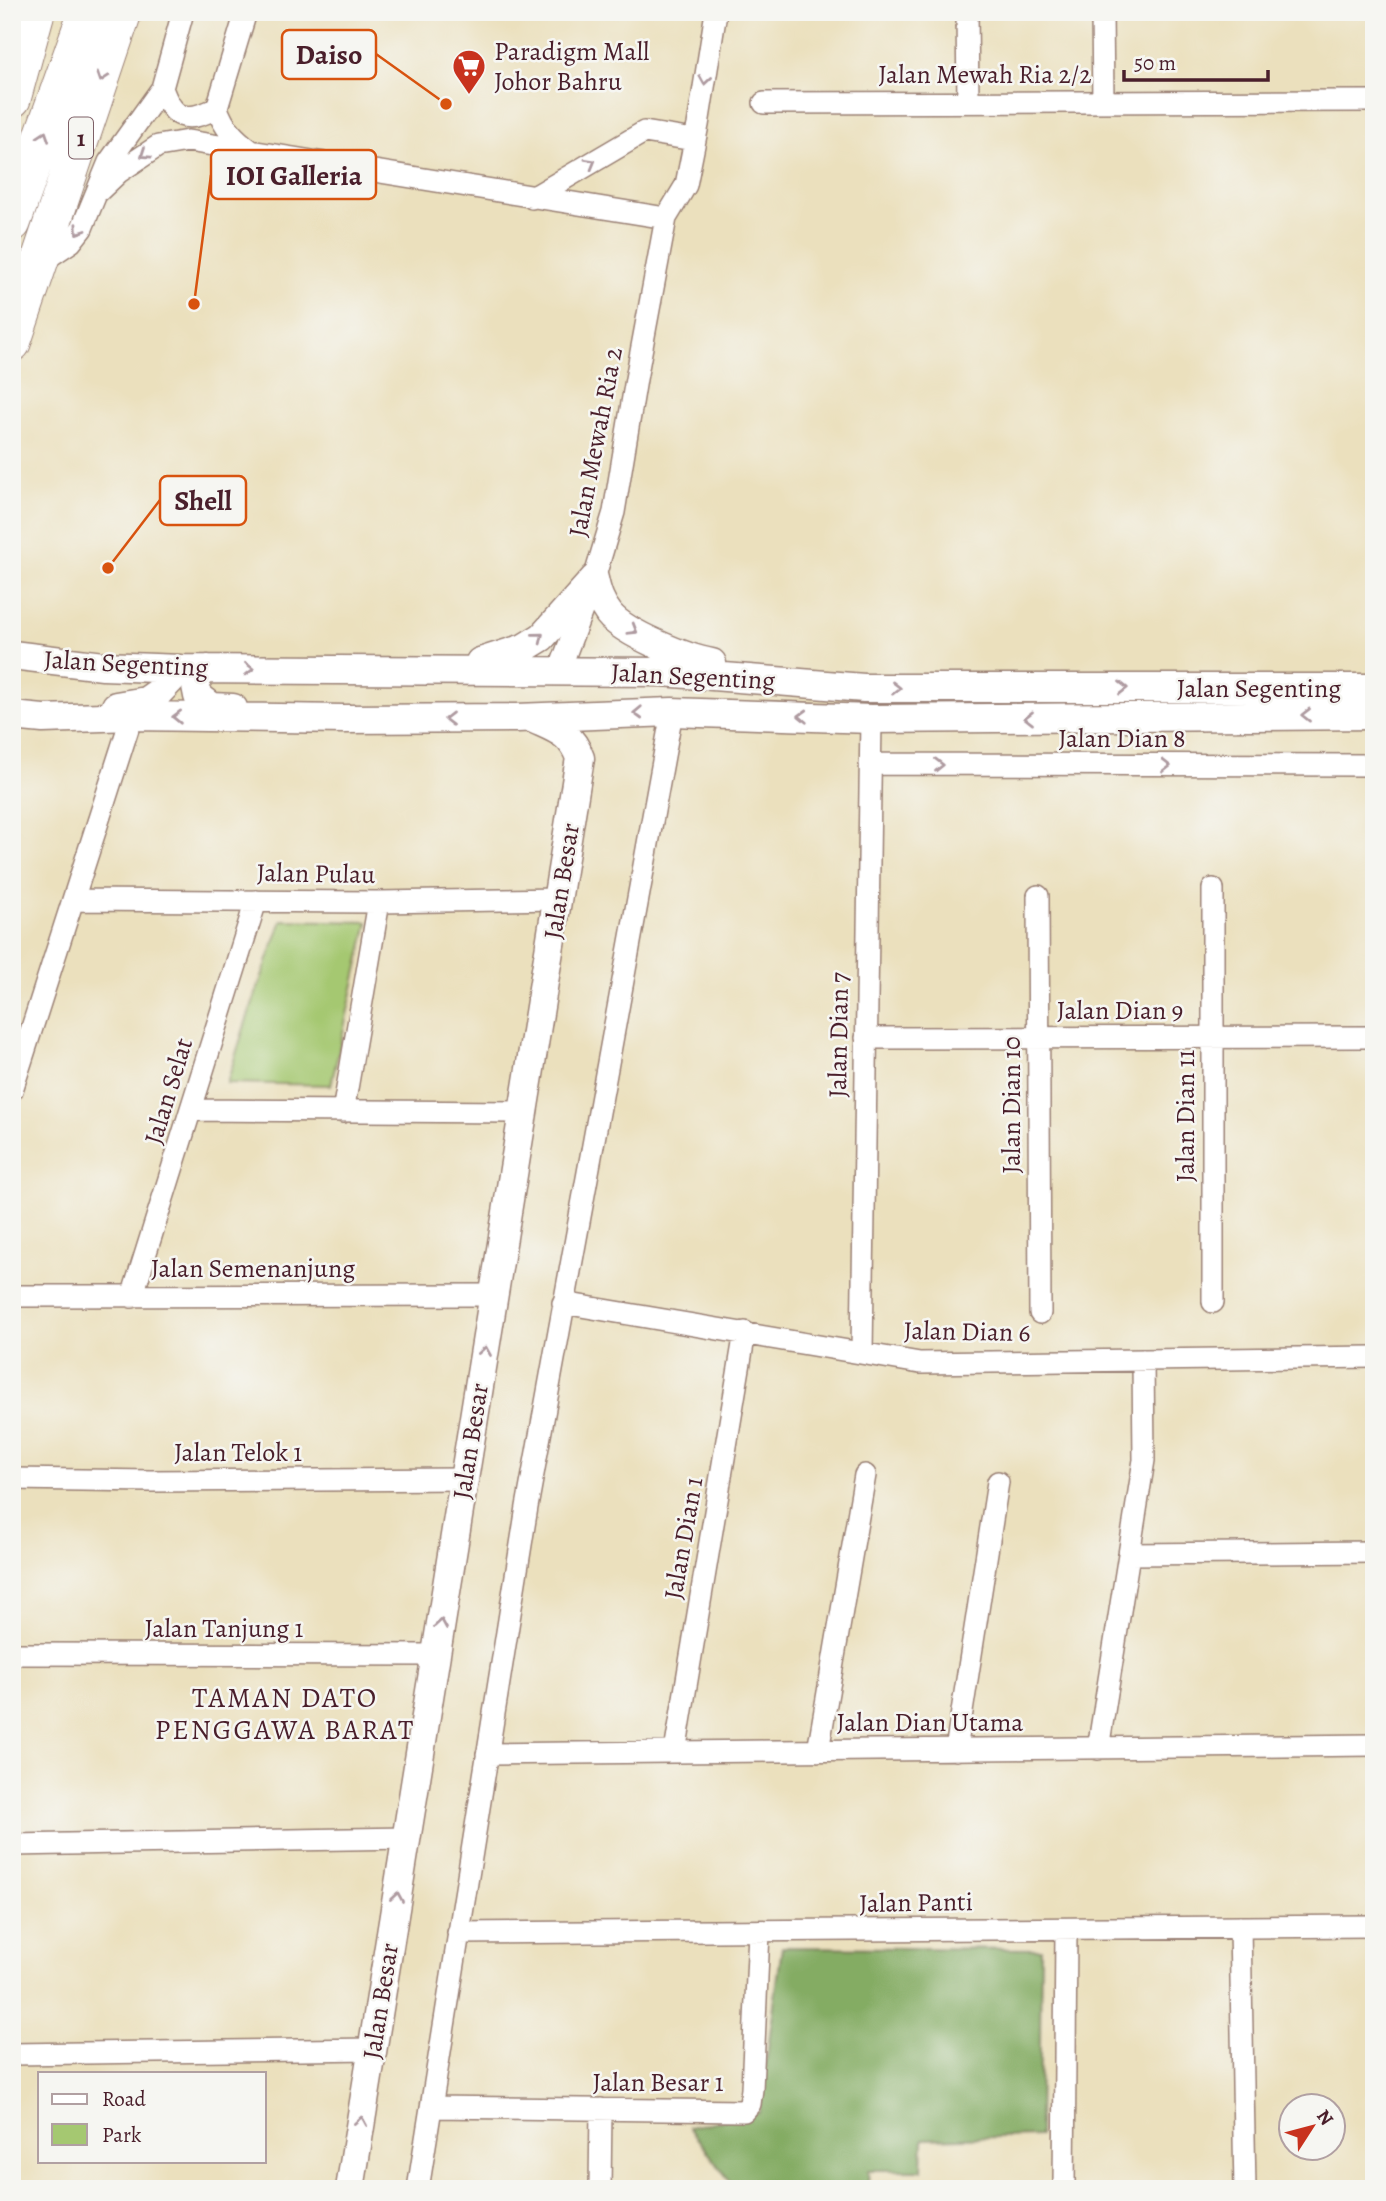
<svg xmlns="http://www.w3.org/2000/svg" width="1386" height="2201" font-family="Alegreya,serif">
<rect width="100%" height="100%" fill="#f6f6f2"/>
<filter id="ink" filterUnits="userSpaceOnUse"><feTurbulence type="fractalNoise" baseFrequency=".0143" numOctaves="2"/><feDisplacementMap in="SourceGraphic" scale="14" xChannelSelector="R" yChannelSelector="G"/><feConvolveMatrix kernelMatrix="1 2 1 2 8 2 1 2 1" color-interpolation-filters="sRGB"/></filter>
<filter id="wash" filterUnits="userSpaceOnUse"><feTurbulence type="fractalNoise" baseFrequency=".00686" numOctaves="4" result="noise"/><feDisplacementMap in="SourceGraphic" scale="28" xChannelSelector="R" yChannelSelector="G"/><feGaussianBlur stdDeviation="1.57" result="paint"/><feColorMatrix in="noise" values="0 0 0 0 0 0 0 0 0 0 0 0 0 0 0 0 0 1.4 0 .05"/><feComposite in="paint" operator="in"/></filter>
<g filter="url(#wash)">
<rect width="100%" height="100%" fill="#ebe0bd"/>
<path fill="#a5c871" stroke="#78744e" stroke-width="2" d="M282,920l86,2 -37,163 -104,-2 18,-58z"/>
<path fill="#84ac63" stroke="#676647" stroke-width="2" d="M782,1947l259,2 -2,187 -116,3 -1,31h-54l1,19h-133l-47,-62 70,-14z"/>
</g>
<g filter="url(#ink)">
<g fill="none" stroke-linecap="round" stroke-linejoin="round">
<defs>
<path id="street" d="M246,12l-29,96c7,20 17,30 33,42
M967,12l1,90
M1102,12l1,90
M162,88c11,32 24,35 55,20
M764,103l610,-2
M99,191l20,-19 39,-26 30,-5 478,77
M532,198l112,-66 50,8
M41,262l30,-20 11,-14 27,-66 53,-74 21,-76
M559,671l35,-92 20,-67 22,-133 30,-161 20,-33 12,-60 18,-113
M870,764l504,1
M1213,889v413
M1038,896l2,417
M74,900l305,2 179,-3
M866,1038l508,-1
M12,1090l120,-374
M192,1110l332,2
M343,1112l36,-210
M12,1296l482,-1
M132,1297l124,-396
M563,1303l357,60 454,-6
M862,1353l9,-634
M12,1479l139,2 313,-2
M1129,1554l245,-2
M12,1654l424,1
M1098,1749l46,-289 -1,-100
M956,1750l42,-268
M818,1751l47,-276
M675,1752l70,-420
M487,1754l887,-9
M12,1845l395,-7
M1240,1927l5,262
M458,1933l916,-7
M12,2054l361,-5
M431,2107l313,4 6,-7 2,-15 7,-157
M418,2189l109,-682 145,-795
M600,2189l1,-80
M1064,2189l2,-260"/>
<path id="secondary" d="M594,579c3,14 6,23 15,35 15,19 78,45 103,49
M12,655l91,11 78,3 481,3 202,16h510
M480,662l44,-14 18,-11 52,-58
M207,669l-9,7 -3,5 3,15 14,11 21,1
M116,706l30,-5 13,-9 22,-23
M12,716l31,3 89,-3 212,3 173,-1 155,-6 199,7 503,-4
M350,2189l230,-1431c-9,-26 -25,-29 -48,-40"/>
<path id="highway" d="M12,99l24,-87
M12,223l75,-211
M12,343l111,-331"/>
</defs>
<use href="#street" stroke="#9a8074" stroke-width="24"/>
<use href="#secondary" stroke="#9a8074" stroke-width="31"/>
<use href="#highway" stroke="#9a8074" stroke-width="39"/>
<use href="#street" stroke="#fff" stroke-width="21"/>
<use href="#secondary" stroke="#fff" stroke-width="28"/>
<use href="#highway" stroke="#fff" stroke-width="37"/>
</g>
<defs><path id="oneway-chevron" d="M-2-3.5L2.5 0L-2 3.5" fill="none" stroke-width="1.6" stroke-linecap="round" stroke-linejoin="round" transform="scale(1.75)"/></defs>
<g stroke="#ae9aa0">
<use href="#oneway-chevron" transform="translate(102 77) rotate(109)"/>
<use href="#oneway-chevron" transform="translate(705 80) rotate(99)"/>
<use href="#oneway-chevron" transform="translate(44 136) rotate(-71)"/>
<use href="#oneway-chevron" transform="translate(145 154) rotate(146)"/>
<use href="#oneway-chevron" transform="translate(591 163) rotate(-30)"/>
<use href="#oneway-chevron" transform="translate(79 230) rotate(124)"/>
<use href="#oneway-chevron" transform="translate(633 630) rotate(31)"/>
<use href="#oneway-chevron" transform="translate(539 637) rotate(-39)"/>
<use href="#oneway-chevron" transform="translate(249 669)"/>
<use href="#oneway-chevron" transform="translate(896 688)"/>
<use href="#oneway-chevron" transform="translate(1123 688)"/>
<use href="#oneway-chevron" transform="translate(638 713) rotate(178)"/>
<use href="#oneway-chevron" transform="translate(1306 715) rotate(180)"/>
<use href="#oneway-chevron" transform="translate(803 716) rotate(-178)"/>
<use href="#oneway-chevron" transform="translate(177 717) rotate(-179)"/>
<use href="#oneway-chevron" transform="translate(1029 718) rotate(180)"/>
<use href="#oneway-chevron" transform="translate(449 719) rotate(180)"/>
<use href="#oneway-chevron" transform="translate(939 765)"/>
<use href="#oneway-chevron" transform="translate(1166 766)"/>
<use href="#oneway-chevron" transform="translate(485 1351) rotate(-81)"/>
<use href="#oneway-chevron" transform="translate(441 1624) rotate(-81)"/>
<use href="#oneway-chevron" transform="translate(397 1897) rotate(-81)"/>
<use href="#oneway-chevron" transform="translate(361 2121) rotate(-81)"/>
</g>
</g>
<defs>
<symbol id="supermarket-pin" viewBox="-11 -11 22 30"><path d="M0 17L-7.5 6A9.5 9.5 0 1 1 7.5 6Z" fill="#c8321e" stroke="#f6f6f2"/><path d="M-6-5.5h2.5l.6 2H6L4.5 2H-2.5L-4.4-4H-6ZM-1.5 3.2a1.3 1.3 0 1 0 .1 0ZM3 3.2a1.3 1.3 0 1 0 .1 0Z" fill="#fff"/></symbol>
</defs>
<g fill-rule="evenodd">
<use href="#supermarket-pin" x="450" y="47" width="38" height="52"/>
</g>
<g text-anchor="middle" stroke-width="5" stroke-linejoin="round" paint-order="stroke">
<rect fill="#f6f6f2" stroke="#7e6067" stroke-width="2" x="69" y="117.5" width="24" height="41" rx="5"/>
<g font-size="24" font-weight="bold" fill="#4a1f2b">
<text x="81" y="146">1</text>
</g>
<g font-size="26" fill="#4a1f2b" stroke="#f6f6f2" text-anchor="start">
<text x="494" y="60">Paradigm Mall<tspan x="494" dy="30">Johor Bahru</tspan></text>
</g>
<g font-size="26" fill="#4a1f2b" stroke="#f6f6f2">
<text x="985" y="83">Jalan Mewah Ria 2/2</text>
<text transform="translate(595 442) rotate(-79)" y="9">Jalan Mewah Ria 2</text>
<text transform="translate(126 663) rotate(3)" y="9">Jalan Segenting</text>
<text transform="translate(693 676) rotate(3)" y="9">Jalan Segenting</text>
<text x="1259" y="697">Jalan Segenting</text>
<text x="1122" y="747">Jalan Dian 8</text>
<text transform="translate(316 873) rotate(1)" y="9">Jalan Pulau</text>
<text transform="translate(561 881) rotate(-81)" y="9">Jalan Besar</text>
<text x="1120" y="1019">Jalan Dian 9</text>
<text transform="translate(838 1035) rotate(-89)" y="9">Jalan Dian 7</text>
<text transform="translate(168 1091) rotate(-73)" y="9">Jalan Selat</text>
<text transform="translate(1011 1105) rotate(-90)" y="9">Jalan Dian 10</text>
<text transform="translate(1185 1116) rotate(-90)" y="9">Jalan Dian 11</text>
<text x="253" y="1277">Jalan Semenanjung</text>
<text transform="translate(967 1331) rotate(1)" y="9">Jalan Dian 6</text>
<text transform="translate(470 1441) rotate(-81)" y="9">Jalan Besar</text>
<text x="238" y="1461">Jalan Telok 1</text>
<text transform="translate(683 1538) rotate(-80)" y="9">Jalan Dian 1</text>
<text x="224" y="1637">Jalan Tanjung 1</text>
<text x="930" y="1731">Jalan Dian Utama</text>
<text transform="translate(916 1902) rotate(-1)" y="9">Jalan Panti</text>
<text transform="translate(380 2001) rotate(-81)" y="9">Jalan Besar</text>
<text x="658" y="2091">Jalan Besar 1</text>
</g>
<g font-size="28" letter-spacing="2" fill="#4a1f2b" stroke="#f6f6f2">
<text x="285" y="1707">TAMAN DATO<tspan x="285" dy="32">PENGGAWA BARAT</tspan></text>
</g>
</g>
<path fill="none" stroke="#d8530f" stroke-width="2.5" d="M446 104L376 54M194 304L211 175M108 568L160 500"/>
<g fill="#d8530f" stroke="#f6f6f2" stroke-width="2.5">
<circle cx="446" cy="104" r="7"/>
<circle cx="194" cy="304" r="7"/>
<circle cx="108" cy="568" r="7"/>
</g>
<g fill="#f6f6f2" stroke="#d8530f" stroke-width="2.5">
<rect x="282" y="30" width="94" height="49" rx="7"/>
<rect x="211" y="150" width="165" height="49" rx="7"/>
<rect x="160" y="476" width="86" height="49" rx="7"/>
</g>
<g font-size="28" text-anchor="middle" font-weight="bold" fill="#4a1f2b">
<text x="329" y="64">Daiso</text>
<text x="294" y="185">IOI Galleria</text>
<text x="203" y="510">Shell</text>
</g>
<rect width="1386" height="2201" fill="none" stroke="#f6f6f2" stroke-width="42"/>
<rect x="38" y="2072" width="228" height="91" fill="#f6f6f2" stroke="#b1a0a2" stroke-width="2"/>
<rect x="52" y="2094" width="35" height="10" fill="#ffffff" stroke="#b1a0a2" stroke-width="2"/>
<text x="102" y="2106" font-size="21" fill="#4a1f2b">Road</text>
<rect x="52" y="2124" width="35" height="21" fill="#a5c871" stroke="#b1a0a2" stroke-width="2"/>
<text x="102" y="2142" font-size="21" fill="#4a1f2b">Park</text>
<g transform="translate(1312 2127) rotate(54)"><circle r="33" fill="#f6f6f2" stroke="#b1a0a2" stroke-width="2"/>
<path d="M0-5L12 26L0 18L-12 26Z" fill="#c8321e"/>
<text y="-10" font-size="19" font-weight="bold" text-anchor="middle" fill="#4a1f2b">N</text>
</g>
<path d="M1124 70v10h144v-10" fill="none" stroke="#4a1f2b" stroke-width="3.5"/>
<text x="1134" y="70" font-size="21" fill="#4a1f2b" stroke="#f6f6f2" stroke-width="5" paint-order="stroke">50 m</text>
</svg>
